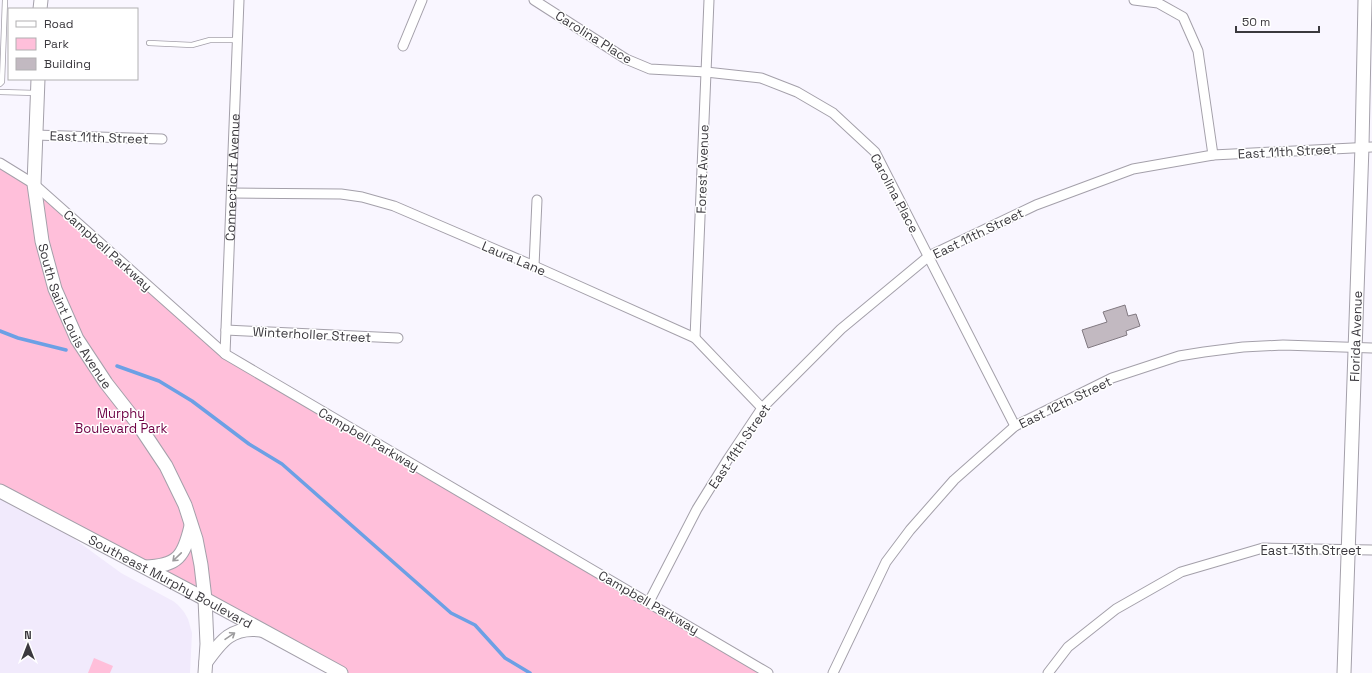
<svg xmlns="http://www.w3.org/2000/svg" width="1372" height="673" font-family="'Space Grotesk',sans-serif">
<rect width="100%" height="100%" fill="#f9f6ff"/>
<path fill="#f1eafc" d="M0,499l69,36 52,38 52,28 5,4 6,7 4,7 4,14 -2,40h-190z"/>
<path fill="#ffbfda" d="M0,163l34,21 191,170 543,319h-427l-341,-182z
M94,658l19,8 -3,7h-22z"/>
<g fill="none" stroke-linecap="round" stroke-linejoin="round">
<path stroke="#6ca0e5" stroke-width="3.5" d="M0,331l18,7 48,12
M117,366l42,15 33,20 57,43 33,20 169,149 24,12 30,33 25,15"/>
</g>
<path fill="#c2b9c1" stroke="#817981" d="M1125,305l3,11 8,-2 4,12 -14,5 1,4 -39,13 -6,-18 25,-8 -4,-10z"/>
<g fill="none" stroke-linecap="round" stroke-linejoin="round">
<defs>
<path id="lane" d="M149,43l43,2 18,-5h27
M0,84l2,-2 3,-82
M0,92l36,1"/>
<g id="street">
<path d="M534,0l92,59 24,10 56,3 55,6 36,14 36,21 42,39 140,274"/>
<path d="M1134,0l24,3 25,14 15,34 15,104"/>
<path d="M403,46l19,-46"/>
<path d="M35,135l127,4"/>
<path d="M0,163l34,21 191,170 543,319"/>
<path d="M232,193l109,1 21,3 32,9 140,60 161,72 67,70"/>
<path d="M534,266l3,-66"/>
<path d="M226,330l172,8"/>
<path d="M695,338l14,-338"/>
<path id="s1" d="M225,354l14,-354"/>
<path d="M649,602l48,-93 31,-50 34,-51 79,-79 88,-73 107,-51 97,-36 80,-14 159,-8"/>
<path d="M833,673l53,-111 24,-32 44,-50 61,-54 97,-48 67,-22 25,-4 39,-5 40,-2 89,3"/>
<path d="M1048,673l20,-26 48,-38 65,-37 82,-24 109,2"/>
</g>
<g id="secondary">
<path d="M40,9l1,-9"/>
<path id="s2" d="M38,79l-4,105 8,57 13,48 22,50 29,44 32,41 28,42 19,39 11,34 5,26 4,34 2,45 -2,29"/>
<path id="s3" d="M0,491l205,108 136,74"/>
<path d="M145,567c33,-1 39,-11 46,-41"/>
<path d="M206,662c15,-21 26,-36 55,-32"/>
<path id="s4" d="M1344,673l18,-527 3,-146"/>
</g>
</defs>
<use href="#lane" stroke="#a4a0aa" stroke-width="6"/>
<use href="#street" stroke="#a4a0aa" stroke-width="11"/>
<use href="#secondary" stroke="#a4a0aa" stroke-width="15"/>
<use href="#lane" stroke="#fff" stroke-width="4.5"/>
<use href="#street" stroke="#fff" stroke-width="9"/>
<use href="#secondary" stroke="#fff" stroke-width="13"/>
</g>
<defs><path id="oneway-shaft" d="M-6 0H5M1.5-3L5.5 0L1.5 3" fill="none" stroke-width="1.6" stroke-linecap="round" stroke-linejoin="round"/></defs>
<g stroke="#9d9c9e">
<use href="#oneway-shaft" transform="translate(177 557) rotate(136)"/>
<use href="#oneway-shaft" transform="translate(230 636) rotate(-34)"/>
</g>
<g text-anchor="middle" stroke-width="3" stroke-linejoin="round" paint-order="stroke">
<g font-size="13" fill="#3b393e" stroke="#fff">
<text transform="translate(594 37) rotate(32)" y="5">Carolina Place</text>
<text transform="translate(99 137) rotate(2)" y="5">East 11th Street</text>
<text transform="translate(1287 151) rotate(-3)" y="5">East 11th Street</text>
<text transform="translate(702 169) rotate(-88)" y="5">Forest Avenue</text>
<text dy="5" stroke="none"><textPath href="#s1" startOffset="177">Connecticut Avenue</textPath></text>
<text transform="translate(895 193) rotate(62)" y="5">Carolina Place</text>
<text transform="translate(978 233) rotate(-26)" y="5">East 11th Street</text>
<text transform="translate(108 250) rotate(42)" y="5">Campbell Parkway</text>
<text transform="translate(514 258) rotate(23)" y="5">Laura Lane</text>
<text dy="5" stroke="none"><textPath href="#s2" startOffset="245">South Saint Louis Avenue</textPath></text>
<text transform="translate(312 334) rotate(3)" y="5">Winterholler Street</text>
<text dy="5" stroke="none"><textPath href="#s4" startOffset="337">Florida Avenue</textPath></text>
<text transform="translate(1065 402) rotate(-26)" y="5">East 12th Street</text>
<text transform="translate(369 439) rotate(30)" y="5">Campbell Parkway</text>
<text transform="translate(739 446) rotate(-56)" y="5">East 11th Street</text>
<text x="1311" y="555">East 13th Street</text>
<text dy="5" stroke="none"><textPath href="#s3" startOffset="193">Southeast Murphy Boulevard</textPath></text>
<text transform="translate(649 602) rotate(30)" y="5">Campbell Parkway</text>
</g>
<g font-size="13" fill="#6e0144" stroke="#fff">
<text x="121" y="418">Murphy<tspan x="121" dy="15">Boulevard Park</tspan></text>
</g>
</g>
<rect x="8" y="8" width="130" height="72" fill="#ffffff" stroke="#b1b0b2"/>
<rect x="16" y="21" width="20" height="6" fill="#ffffff" stroke="#b1b0b2"/>
<text x="44" y="28" font-size="12" fill="#3b393e">Road</text>
<rect x="16" y="38" width="20" height="12" fill="#ffbfda" stroke="#b1b0b2"/>
<text x="44" y="48" font-size="12" fill="#3b393e">Park</text>
<rect x="16" y="58" width="20" height="12" fill="#c2b9c1" stroke="#b1b0b2"/>
<text x="44" y="68" font-size="12" fill="#3b393e">Building</text>
<g transform="translate(28 645)" stroke="#ffffff" stroke-width="3" paint-order="stroke">
<path d="M0-3L7 15L0 10L-7 15Z" fill="#3b393e"/>
<text y="-6" font-size="11" font-weight="bold" text-anchor="middle" fill="#3b393e">N</text>
</g>
<path d="M1236 26v6h83v-6" fill="none" stroke="#3b393e" stroke-width="2"/>
<text x="1242" y="26" font-size="12" fill="#3b393e" stroke="#ffffff" stroke-width="3" paint-order="stroke">50 m</text>
</svg>
